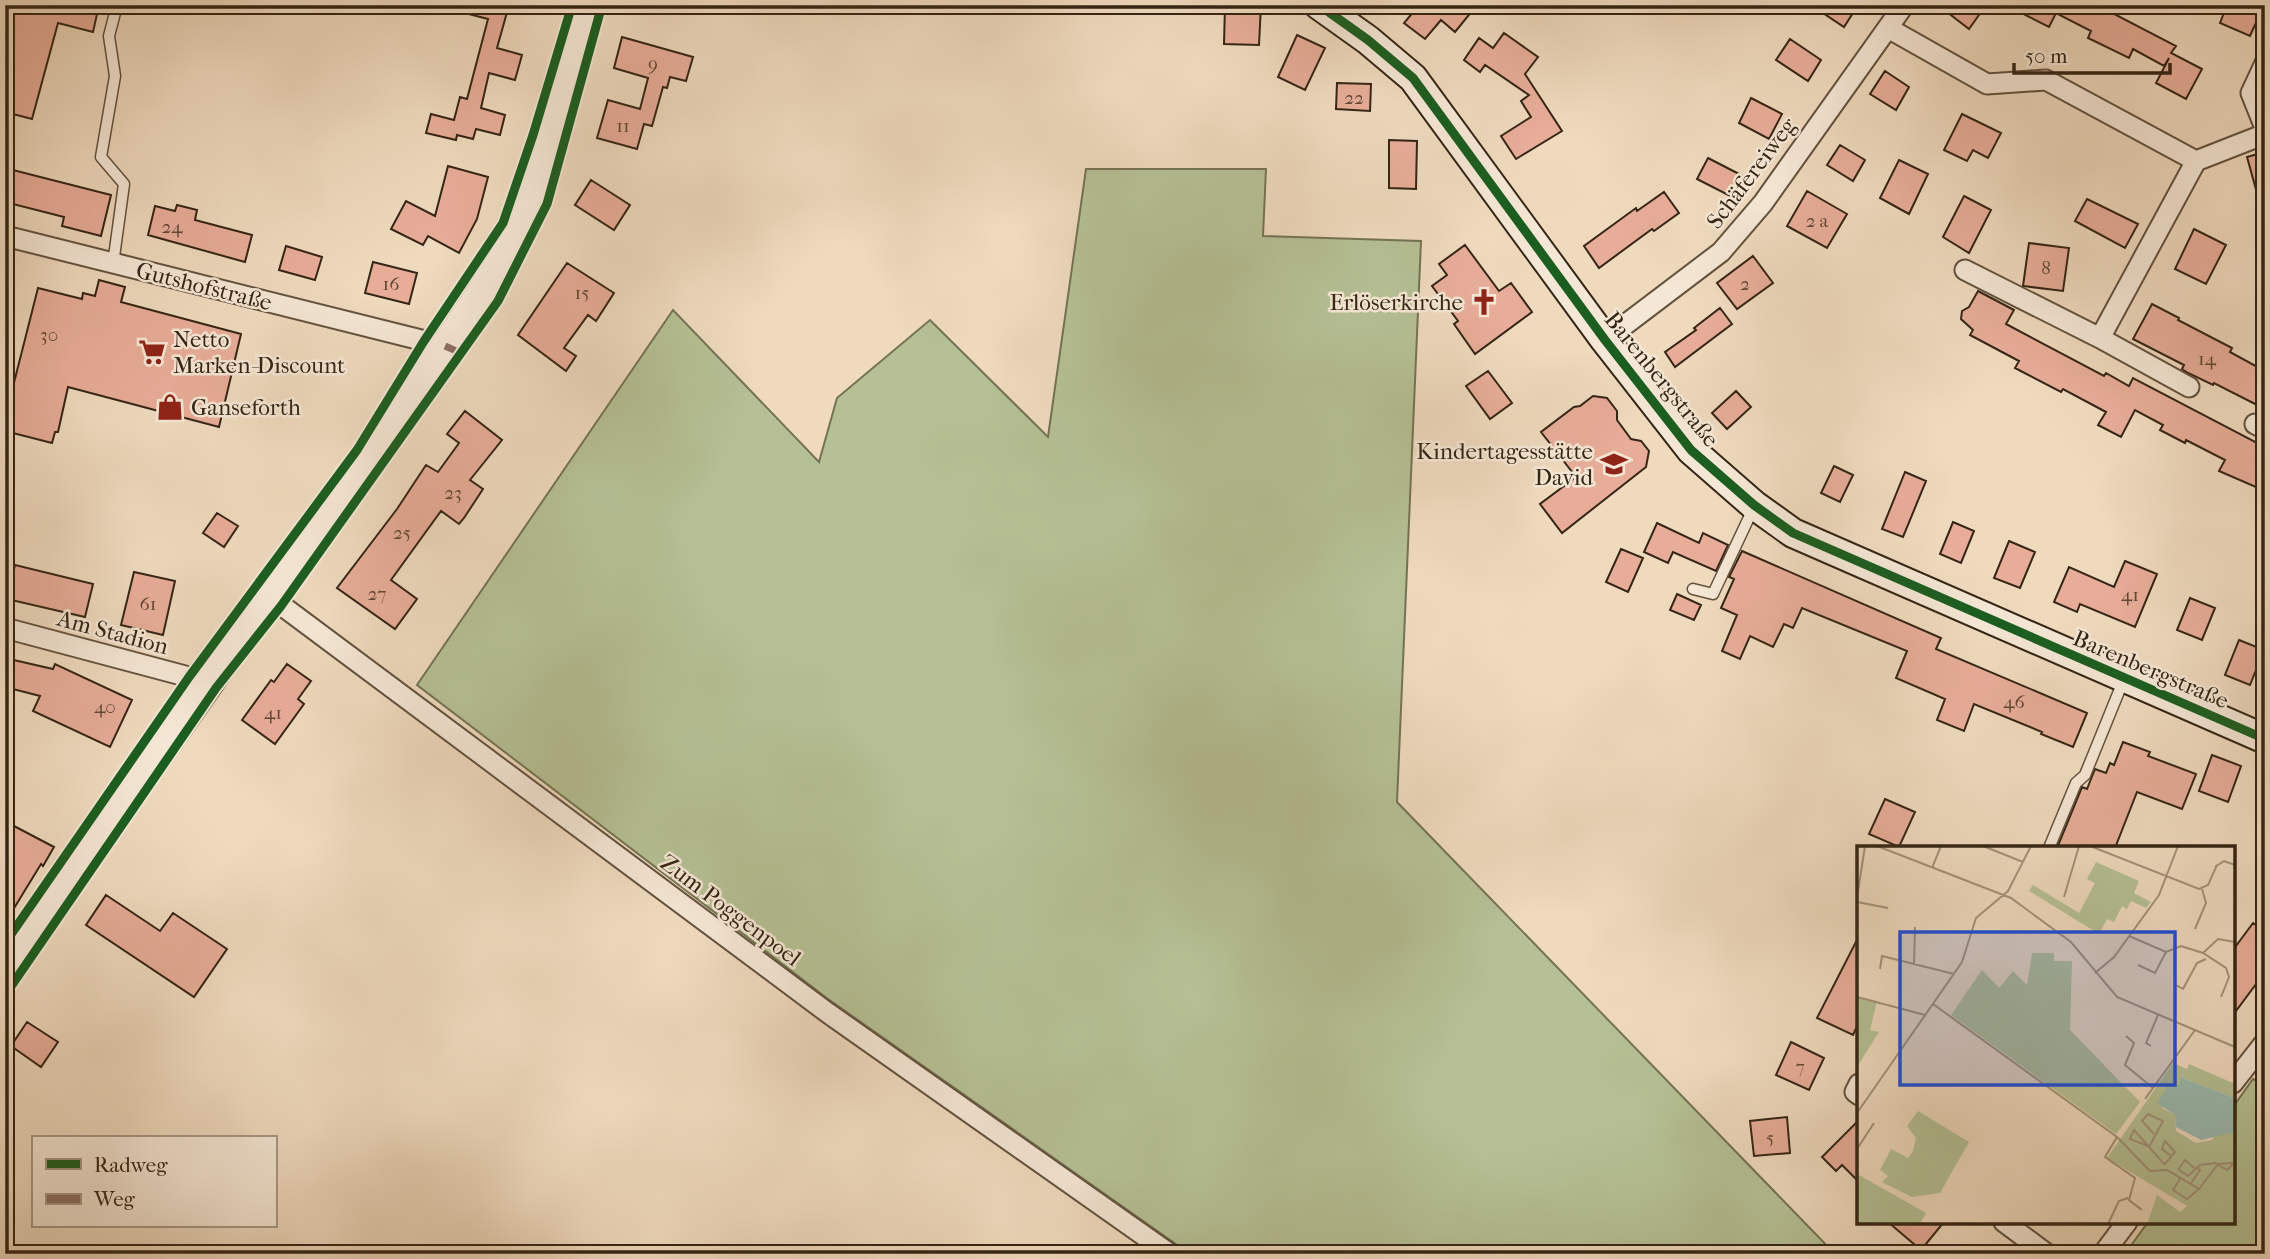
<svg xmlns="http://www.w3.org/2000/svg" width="2270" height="1259" font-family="'IM FELL French Canon',serif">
<rect width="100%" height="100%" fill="#efdabe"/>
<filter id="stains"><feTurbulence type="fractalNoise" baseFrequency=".00286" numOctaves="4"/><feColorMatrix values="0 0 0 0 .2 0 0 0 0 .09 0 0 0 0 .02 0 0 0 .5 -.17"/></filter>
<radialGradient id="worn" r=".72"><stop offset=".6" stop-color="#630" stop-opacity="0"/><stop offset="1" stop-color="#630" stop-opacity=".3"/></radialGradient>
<path fill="#b5c195" stroke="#747354" stroke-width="2" d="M1086,169h180l-3,67 158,5 -24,561 438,452h-645l-362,-255 -411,-314 256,-375 146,152 18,-64 93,-78 118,117z
M2253,1079l12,6v169h-140l23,-32h85v-115z"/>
<path fill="#e8ad99" stroke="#342514" stroke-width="2" d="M5,5h94l-6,27 -35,-9 -26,96 -27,-7z
M458,5h51l-12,43 25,7 -7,25 -26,-7 -8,35 24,7 -5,20 -24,-6 -3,10 -16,-4 -1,5 -30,-7 5,-19 23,6 6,-23 7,2 21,-80 -31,-8z
M1225,5h36l-2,40 -35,-1z
M1419,5h58l-22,27 -14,-12 -16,19 -21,-16z
M1811,5h47l-14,22z
M1938,5h48l-17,24z
M2006,5h91l79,41 -5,7 31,16 -16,30 -30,-16 13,-25 -5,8 -31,-17 -4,9 -41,-20 3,-7 -35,-18 -7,14z
M2227,5h37l-14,31 -30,-13z
M1504,33l34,24 -13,17 37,57 -46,28 -15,-23 30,-19 -10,-16 8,-6 -44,-30 -5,7 -16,-12 15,-22 14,10z
M1297,35l28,13 -20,42 -27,-13z
M622,37l71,20 -7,24 -16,-4 -3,11 -4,-1 -11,39 -8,-2 -7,25 -40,-11 11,-38 32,9 8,-31 -34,-10z
M1790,39l31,21 -13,21 -32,-21z
M1885,71l24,16 -13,23 -26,-16z
M1337,83l34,1 -1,27 -34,-2z
M1751,98l31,16 -13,25 -30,-16z
M1962,114l39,19 -13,25 -15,-8 -6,11 -23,-11z
M1389,140l28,1 -1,48 -27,-1z
M1840,145l25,15 -12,21 -26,-16z
M2265,152v51l-5,1 -13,-47z
M1708,158l35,18 -11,21 -35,-18z
M1899,160l29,14 -19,40 -29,-16z
M448,166l40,11 -11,42 -18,34 -31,-17 -5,9 -32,-16 15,-28 29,15z
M5,168l106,27 -10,41 -39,-10 2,-9 -59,-15z
M591,180l39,25 -16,25 -39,-25z
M1807,191l40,23 -20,34 -40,-22z
M1664,192l15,21 -25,18 -2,-2 -53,39 -15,-22 52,-38 1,3z
M1964,196l27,14 -22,43 -26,-16z
M2087,199l51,25 -13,24 -50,-27z
M177,205l20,5 -2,10 57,15 -7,27 -97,-27 7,-29 20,5z
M2194,229l32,16 -20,39 -31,-15z
M2029,243l40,5 -6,43 -40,-5z
M1465,245l34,46 12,-8 21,29 -57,42 -21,-30 4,-3 -26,-35 15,-11 -8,-11z
M286,246l36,11 -7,23 -36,-10z
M1753,256l20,27 -36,26 -20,-26z
M373,262l44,11 -8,31 -44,-11z
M567,263l47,30 -18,28 -8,-6 -24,33 12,8 -10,15 -48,-36z
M99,280l26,7 -4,15 120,32 -22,93 -151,-40 -10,45h-3l-3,11 -47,-12v-13l33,-130 44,11 1,-6 12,3z
M1978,291l36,19 -8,14 98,52 2,-3 23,13 4,-8 132,69v44l-46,-20 6,-11 -39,-20 -1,3 -25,-13 3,-5 -28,-15 -14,27 -23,-12 8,-13 -43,-23 -2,3 -46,-24 4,-7 -49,-26 3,-5 -12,-11 1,-8 7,-4z
M2152,304l27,14 -1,2 54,28 -2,4 35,19v38l-51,-26 -1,2 -25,-12 -6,-4 2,-4 -51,-26z
M1720,308l12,16 -57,43 -10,-15 31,-22 -2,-2z
M1488,371l24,32 -22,16 -24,-33z
M1736,391l15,16 -24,22 -15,-16z
M1593,396l14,2 10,13v9l14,19 10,2 8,10 -3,16 -84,66 -22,-29 36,-27 -35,-45 33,-25 6,-1z
M465,411l37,29 -32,40 13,9 -19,29 -5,6 -18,-13 -50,69 26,19 -22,30 -58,-41 60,-79 29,-44 12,7 21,-29 -12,-9z
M1834,466l19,9 -13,27 -19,-9z
M1905,472l21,9 -23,56 -21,-8z
M217,513l21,13 -14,21 -21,-14z
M1953,522l21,9 -13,32 -21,-9z
M1657,523l42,20 4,-10 25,12 -12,26 -43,-19 -5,11 -24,-11z
M2009,541l26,11 -15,36 -26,-10z
M1621,549l22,9 -15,34 -22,-10z
M1742,551l199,87 -5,11 151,64 -14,34 -32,-13 1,-2 -68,-28 -10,27 -27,-11 8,-21 -49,-21 11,-27 -105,-43 -9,20 -9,-4 -11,23 -23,-11 -10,23 -18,-8 15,-36 -16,-7 13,-29 -5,-2z
M2125,561l32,13 -22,53 -55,-23 -3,8 -23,-10 15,-35 45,20z
M15,565l78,19 -8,33 -78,-18z
M134,572l41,9 -12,54 -42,-10z
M1677,594l24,11 -7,15 -24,-10z
M2190,598l25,10 -13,32 -25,-10z
M2239,640l25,10 -14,35 -25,-10z
M5,658l48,11 2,-5 77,36 -22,47 -77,-36 7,-15 -35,-9z
M287,664l24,17 -13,18 6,5 -29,40 -33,-24 29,-40 3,2z
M2123,742l27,10 -2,4 48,18 -14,35 -45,-17 -22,56h-58l25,-61 5,2 8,-20 11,4 4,-10 4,2z
M2212,755l29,11 -13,36 -29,-11z
M1885,799l30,13 -16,35 -30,-13z
M14,826l40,21 -11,19 -2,-2 -36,59v-83z
M106,895l54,36 13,-18 54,36 -33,48 -108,-72z
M2253,923l12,8v41l-32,43v-65z
M1859,936v86l-6,13 -36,-17z
M27,1022l31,20 -17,25 -30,-21z
M1791,1042l33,16 -15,32 -33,-15z
M1787,1117l3,36 -36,3 -4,-35z
M1859,1120v62l-17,-17 -6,6 -14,-14z
M1888,1222h56l-23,28z"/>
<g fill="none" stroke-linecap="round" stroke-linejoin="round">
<defs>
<path id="lane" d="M113,264l11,-80 -23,-27 14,-81 -6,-40 8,-31
M1693,589l20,5 40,-85
M2049,848l27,-65 9,-8 39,-96"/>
<path id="street" d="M1888,28l99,56 59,-4 150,81 69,-27
M2265,63l-14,30 14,35
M5,236l440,110
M1965,270l135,68 96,-177
M2100,338l89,49
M1605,340l116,-88 42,-49 141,-198
M2255,424l10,5
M269,596l559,417 342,241
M5,628l184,49 17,8
M2233,1083l32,-41
M1859,1084l-4,8 4,3
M2004,1222l43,32
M2103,1254l24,-32"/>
<path id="secondary" d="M1319,5l49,35 45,38 192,262 86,110 63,55 39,28 472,206
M5,973l440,-627c22,-34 48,-68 65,-105 35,-74 52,-157 74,-236"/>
</defs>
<use href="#lane" stroke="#63523e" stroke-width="13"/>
<use href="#street" stroke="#63523e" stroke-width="23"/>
<use href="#secondary" stroke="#342514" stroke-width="32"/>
<use href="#lane" stroke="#f5e7d5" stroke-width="10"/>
<use href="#street" stroke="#f5e7d5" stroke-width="19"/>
<use href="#secondary" stroke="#f5e7d5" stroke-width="28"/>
<path stroke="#8d6e63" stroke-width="7" stroke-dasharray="14 7" stroke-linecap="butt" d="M445,346l16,7"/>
<defs>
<path id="cycleway" d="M1319,5l49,35 45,38 192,262 86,110 63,55 39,28 472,206
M5,943l184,-266 168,-227 67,-109 79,-118 30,-88 39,-130
M5,995l211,-307 65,-82 217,-305 49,-97 55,-199"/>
</defs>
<use href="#cycleway" stroke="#f5e7d5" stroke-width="13"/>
<use href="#cycleway" stroke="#1b5e20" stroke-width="9"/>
</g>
<defs>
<symbol id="church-bare" viewBox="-9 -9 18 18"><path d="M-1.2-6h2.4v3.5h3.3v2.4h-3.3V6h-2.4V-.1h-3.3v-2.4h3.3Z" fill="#8f2418" stroke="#f5e7d5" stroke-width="2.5" paint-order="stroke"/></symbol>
<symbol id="supermarket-bare" viewBox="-9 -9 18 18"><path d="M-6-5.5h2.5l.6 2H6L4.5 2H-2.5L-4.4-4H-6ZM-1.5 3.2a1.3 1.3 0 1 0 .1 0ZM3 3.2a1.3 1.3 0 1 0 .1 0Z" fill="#8f2418" stroke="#f5e7d5" stroke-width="2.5" paint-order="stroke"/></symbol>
<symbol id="shop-bare" viewBox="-9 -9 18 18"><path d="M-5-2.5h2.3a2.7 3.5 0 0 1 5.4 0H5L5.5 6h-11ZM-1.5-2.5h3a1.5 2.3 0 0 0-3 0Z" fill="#8f2418" stroke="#f5e7d5" stroke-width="2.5" paint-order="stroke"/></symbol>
<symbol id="school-bare" viewBox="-9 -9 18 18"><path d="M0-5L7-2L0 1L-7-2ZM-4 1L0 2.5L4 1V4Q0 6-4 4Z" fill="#8f2418" stroke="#f5e7d5" stroke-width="2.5" paint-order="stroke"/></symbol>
</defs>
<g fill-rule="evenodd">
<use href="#church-bare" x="1465" y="283" width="38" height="38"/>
<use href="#supermarket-bare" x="133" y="333" width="38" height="38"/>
<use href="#shop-bare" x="151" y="388" width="38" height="38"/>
<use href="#school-bare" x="1595" y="445" width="38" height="38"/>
</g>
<g text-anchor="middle" stroke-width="5" stroke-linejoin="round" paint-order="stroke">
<g font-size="19" fill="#614735">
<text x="653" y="70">9</text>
<text x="1354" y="104">22</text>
<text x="623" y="132">11</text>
<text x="1817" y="227">2 a</text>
<text x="172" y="233">24</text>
<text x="2046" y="274">8</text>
<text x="391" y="290">16</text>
<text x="1745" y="290">2</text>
<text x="582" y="299">15</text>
<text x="49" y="341">30</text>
<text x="2207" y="365">14</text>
<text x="453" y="499">23</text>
<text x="402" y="539">25</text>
<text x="377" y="600">27</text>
<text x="2130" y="601">41</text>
<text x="148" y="610">61</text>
<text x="2014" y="708">46</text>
<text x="105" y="713">40</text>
<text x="273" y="719">41</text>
<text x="1800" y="1073">7</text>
<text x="1770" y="1144">5</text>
</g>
<g font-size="23" fill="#342514" stroke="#f5e7d5">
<text transform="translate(1751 173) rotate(-53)" y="8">Schäfereiweg</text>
<text transform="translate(204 286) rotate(14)" y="8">Gutshofstraße</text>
<text transform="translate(1662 379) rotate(51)" y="8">Barenbergstraße</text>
<text transform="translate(113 632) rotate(15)" y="8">Am Stadion</text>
<text transform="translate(2151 669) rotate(23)" y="8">Barenbergstraße</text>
<text transform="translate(731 910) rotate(37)" y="8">Zum Poggenpoel</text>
</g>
<g font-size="23" fill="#342514" stroke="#f5e7d5" text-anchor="end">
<text x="1463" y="310">Erlöserkirche</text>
<text x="173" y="347" text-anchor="start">Netto<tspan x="173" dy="26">Marken-Discount</tspan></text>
<text x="191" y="415" text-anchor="start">Ganseforth</text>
<text x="1593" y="459">Kindertagesstätte<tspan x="1593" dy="26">David</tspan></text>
</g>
</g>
<g transform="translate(1857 846)">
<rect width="378" height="378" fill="#efdabe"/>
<path d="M239,16l43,19 -5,12 17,9 -5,6 -15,-7 -4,8 -5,-3 -8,16 -7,-3 -8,15 -70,-43 4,-6 46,28 16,-30 -8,-4zM175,107h22v8h18l-2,69 70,72 -24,32 -165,-119 31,-45 17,18 14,-17 14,14zM0,150l20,5 -7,29 9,2 -22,35zM316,217l14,6 2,-5 46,20v14l-55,-21v8l-18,23 13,7 1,16 20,12 16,-3 4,-7 19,-1v92h-88l10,-29 23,17 7,-6 -80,-48zM61,265l51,31 -29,51 -28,4 -30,-15 6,-6 -8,-6 11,-21 17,9 5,-7 3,-13 -9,-12zM0,328l69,39 -6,11h-63z" fill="#b5c195"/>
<path d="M323,231l55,21v34l-34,8 -25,-13 -1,-12 -18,-12 11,-17 12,-1z" fill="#9abbb0"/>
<path fill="none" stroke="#a4927a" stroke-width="2" d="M20,0l134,52 60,44 46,55 118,50M126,0l40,16M233,0l109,43 9,-4 9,-20M358,21l9,-6 11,4M75,22l9,-22M207,51l15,-51M0,52l8,-52M0,56l31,6M338,83l11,-26 -4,-14M272,90l37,16 15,-6 22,7 23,15 3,9 -8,20M346,107l15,-14 17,3M57,118l1,-37M281,119l17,8 11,-21M23,123l2,-13 72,18M238,127l19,-16 45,-62 19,-49M317,138l9,5 14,-26 9,-4M0,151l68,18M76,158l184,133 -12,20 30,21 -6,22 13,10M269,190l8,7 -9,22 28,23M294,200l-5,-3 12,-28M288,253l50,-69M0,267l105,-151 14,-44 32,-27 23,-45M260,291l33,34 17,-1 32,19 -12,10 -14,-9 7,-11M291,300l-18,-7 4,-9 31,35M292,301l14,-26 -15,-7 -6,7 12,13M0,303l17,-26M308,318l10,-12 -10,-11 -3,8 9,7M321,323l10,7 12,-11 15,-2 12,7 7,-7M321,324l7,-10 9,8M334,337l9,-13 -5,-3M342,343l19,-25 16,-1M251,378l11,-23 9,-3"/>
<path fill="#1d4ed8" fill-opacity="0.15" stroke="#1d4ed8" stroke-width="3.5" d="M43,86h275v153h-275z"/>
<rect width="378" height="378" fill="none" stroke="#342514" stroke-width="3.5"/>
</g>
<rect width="2270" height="1259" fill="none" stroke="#efdabe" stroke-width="28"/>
<rect x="7" y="7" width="2256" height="1245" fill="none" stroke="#342514" stroke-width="3.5"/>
<rect x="14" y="14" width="2242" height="1231" fill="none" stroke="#342514" stroke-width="2"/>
<rect x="32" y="1136" width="245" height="91" fill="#f5e7d5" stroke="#a89988" stroke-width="2"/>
<rect x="46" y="1159" width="35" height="10" fill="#1b5e20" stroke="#a89988" stroke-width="2"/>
<text x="94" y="1172" font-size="21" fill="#342514">Radweg</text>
<rect x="46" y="1194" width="35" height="10" fill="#8d6e63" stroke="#a89988" stroke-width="2"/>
<text x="94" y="1206" font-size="21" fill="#342514">Weg</text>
<path d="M2014 63v10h156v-10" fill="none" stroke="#342514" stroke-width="3.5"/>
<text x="2025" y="63" font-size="21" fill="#342514" stroke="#f5e7d5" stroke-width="5" paint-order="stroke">50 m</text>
<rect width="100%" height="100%" filter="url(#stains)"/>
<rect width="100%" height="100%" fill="url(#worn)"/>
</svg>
